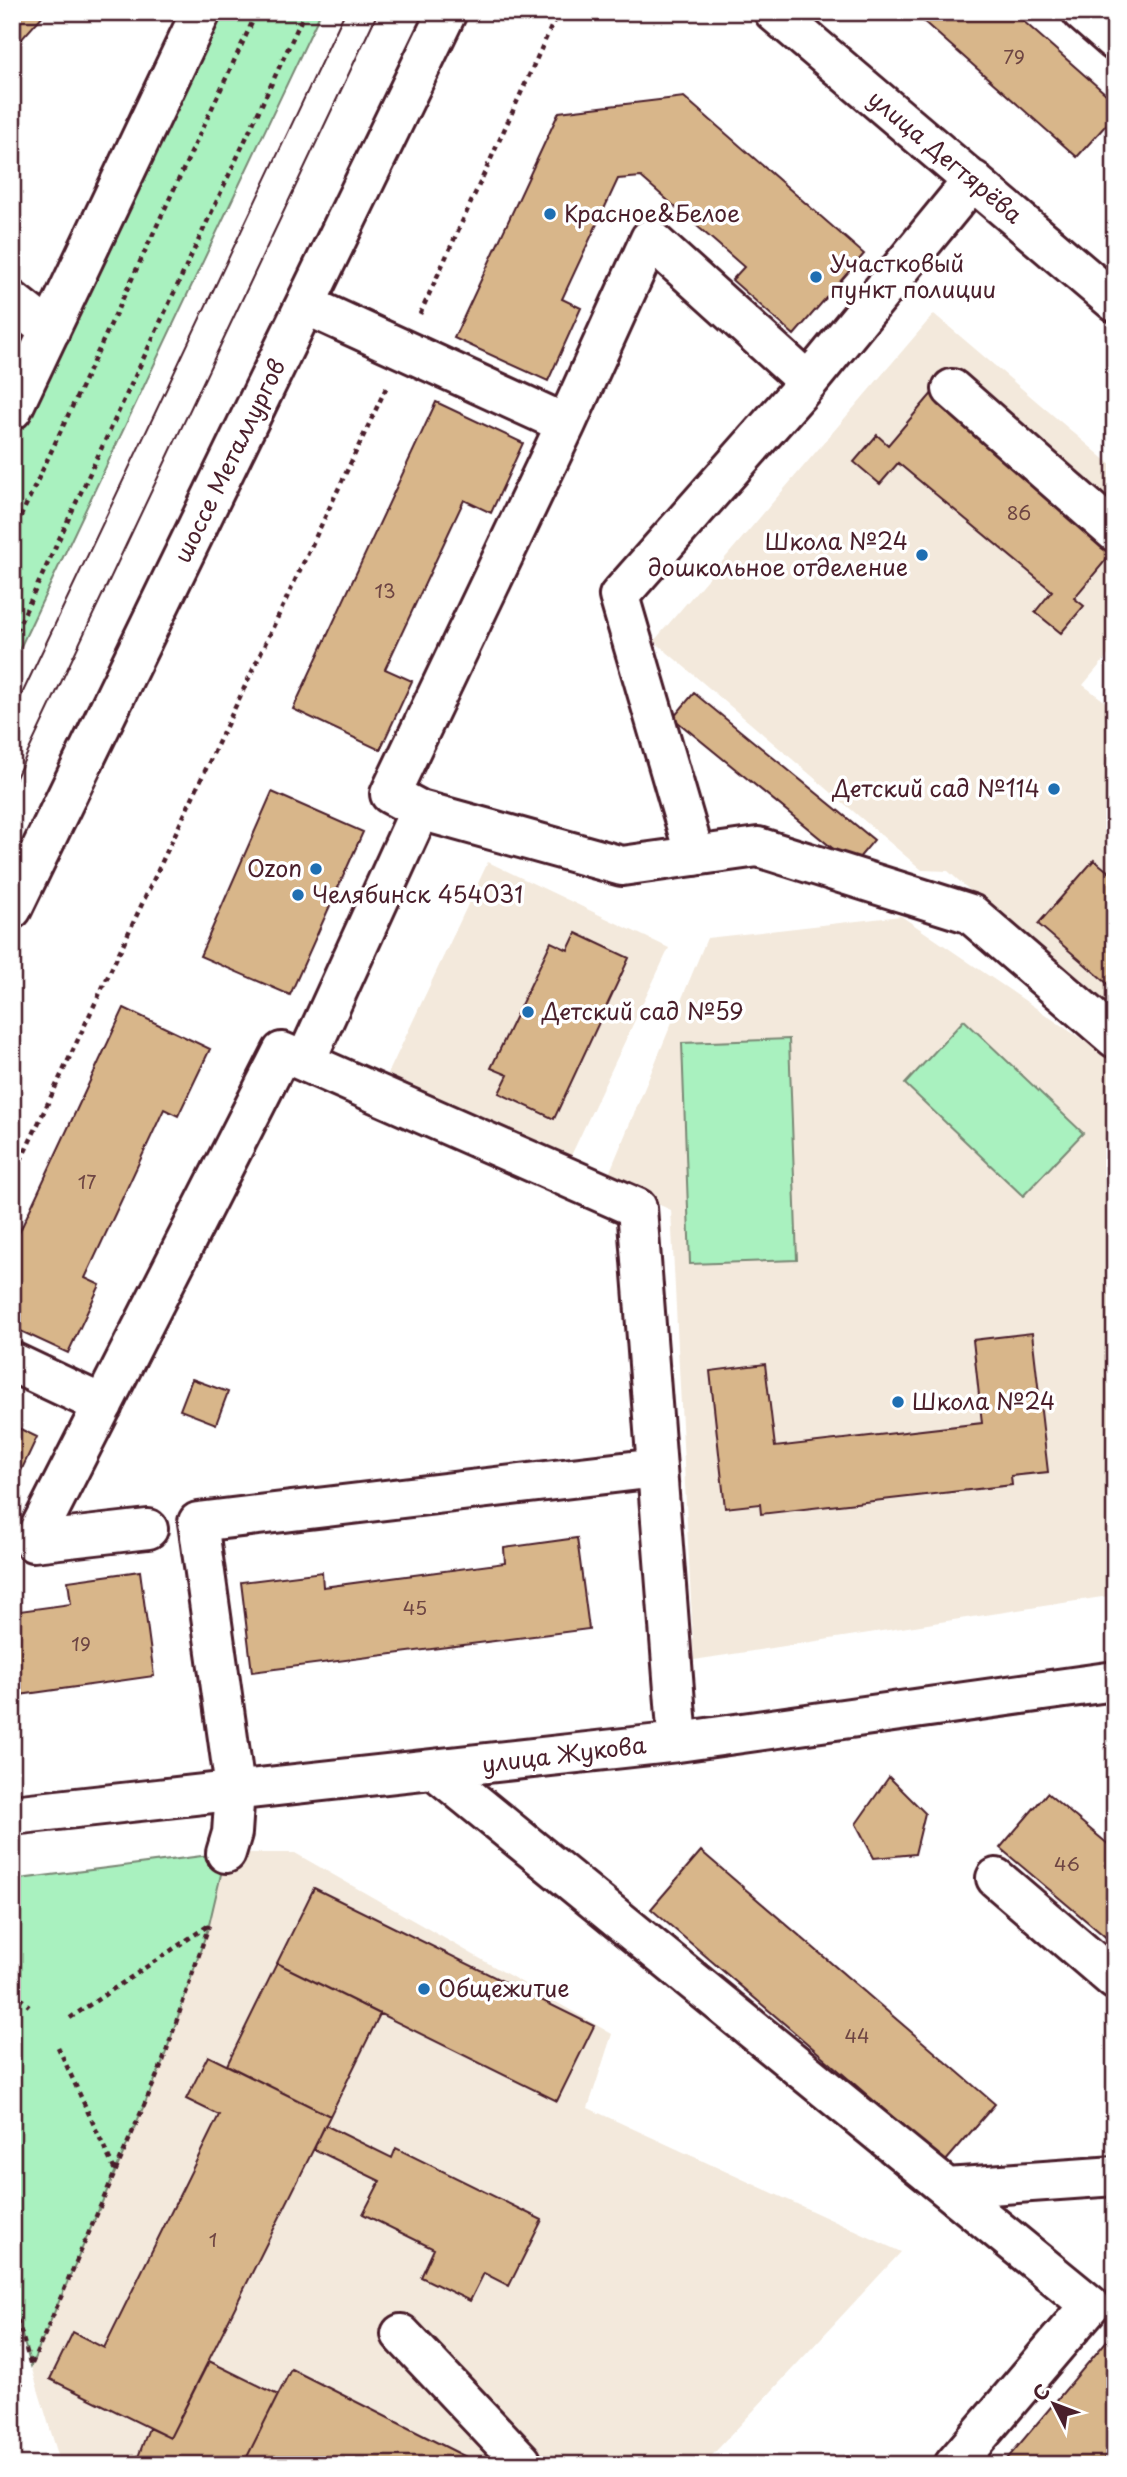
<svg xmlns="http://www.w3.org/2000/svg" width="1127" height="2477" font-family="'Playpen Sans',sans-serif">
<rect width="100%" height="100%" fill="#fff"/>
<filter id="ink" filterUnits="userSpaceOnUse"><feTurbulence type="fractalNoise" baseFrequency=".0143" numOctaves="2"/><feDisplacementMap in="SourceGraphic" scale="14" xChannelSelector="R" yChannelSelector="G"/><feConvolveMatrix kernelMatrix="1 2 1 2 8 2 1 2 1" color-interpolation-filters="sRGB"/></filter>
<g filter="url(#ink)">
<path fill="#f3e9dc" d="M934,314l181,154v179l-32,38 32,24v311l-167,-149 -26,-1 -268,-229z
M488,862l181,86 -101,214 -181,-86z
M901,916l214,146v533l-421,65 -23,-450 -65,-29 101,-243z
M226,1853h69l317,181 -24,74 313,144 -198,213h-642l-30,-99 131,-302z"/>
<path fill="#a9f1bf" stroke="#7a8875" stroke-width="2" d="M213,12h108l-309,653v-228z
M964,1020l119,113 -60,63 -118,-112z
M789,1039l8,221 -107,4 -8,-221z
M226,1853l-17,72 -47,139 -131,302 -19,-65v-421z"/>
<path fill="#d8b68a" stroke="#4a1f2b" stroke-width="2" d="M12,12h34l-34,38z
M913,12h100l102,90v13l-38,42z
M684,97l180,157 -70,81 -62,-55 12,-13 -103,-90 -23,2 -56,120 19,9 -33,73 -94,-43 105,-226z
M934,391l181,158 -41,49 10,8 -23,27 -26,-21 17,-21 -154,-128 -18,21 -26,-22 23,-27 11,10z
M436,402l87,41 -32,70 -27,-13 -79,169 27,12 -32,69 -87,-41z
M694,693l180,147 -21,25 -180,-147z
M272,792l91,40 -73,163 -90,-39z
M1094,860l21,17v113l-77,-66z
M576,933l53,25 -75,161 -55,-26 9,-18 -17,-7 60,-126 17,8z
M124,1008l86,41 -32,67 -14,-7 -79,169 15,7 -32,68 -56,-26v-79z
M1032,1333l16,139 -37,4 1,9 -251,29 -1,-10 -35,4 -15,-137 55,-7 10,83 207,-24 -9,-83z
M192,1379l36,13 -12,32 -36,-14z
M12,1425l25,12 -25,53z
M577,1538l12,91 -337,43 -11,-90 81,-10 1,15 182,-24 -1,-15z
M140,1571l14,105 -142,20v-84l59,-8 -3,-23z
M889,1777l36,36 -10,41 -41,4 -18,-34z
M1047,1793l68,57v95l-115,-97z
M701,1851l294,253 -50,58 -294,-253z
M314,1888l280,138 -37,75 -280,-138z
M277,1963l103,51 -50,102 -103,-51z
M208,2056l122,60 -160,322 -120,-59 23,-47 31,16 115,-233 -33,-16z
M325,2125l67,33 4,-10 146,72 -33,66 -25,-13 -14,28 -49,-24 13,-28 -71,-35 17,-33 -66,-32z
M1115,2331v115l-16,19h-97z
M209,2361l69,34 -35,70h-108l14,-37 21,10z
M291,2369l185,93 -2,3h-231z"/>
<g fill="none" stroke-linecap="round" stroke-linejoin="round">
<defs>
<path id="minor" d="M774,12l341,290
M1082,12l33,29
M12,301l38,30
M306,305l260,119
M952,389l163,143
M12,410l189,-398
M420,810l202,56 136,-19 213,67 144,124
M695,856l-76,-260 189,-214
M305,1062l332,146 41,534
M12,1362l91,43
M148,1529l-115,13 249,-490 23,10 115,-252 -30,-16 176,-370 84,-185 158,143 165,-202
M435,1770l655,535 -136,160
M12,1815l666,-73 437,-61
M226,1853l6,-20 3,-44 -37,-267 459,-54
M996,1878l119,102
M947,2188l168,-12
M401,2334l120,127 -3,4"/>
<path id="major" d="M12,909l435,-897"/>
</defs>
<use href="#minor" stroke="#4a1f2b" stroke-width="44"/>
<use href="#major" stroke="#4a1f2b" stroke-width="44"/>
<path stroke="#4a1f2b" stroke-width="4.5" stroke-dasharray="5 5" stroke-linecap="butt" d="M420,314l138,-302
M12,535l245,-523
M12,640l293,-628
M12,1179l375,-793
M12,1991l17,15
M70,2018l139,-93
M12,2028h8
M58,2047l58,126
M12,2301l19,65 131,-302 47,-139
M12,2355l10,30"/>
<use href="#minor" stroke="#fff" stroke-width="38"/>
<use href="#major" stroke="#fff" stroke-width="38"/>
<path stroke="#4a1f2b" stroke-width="2" d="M12,715l333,-703
M12,786l366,-774"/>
</g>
</g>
<g fill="#1f6fb2" stroke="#fff" stroke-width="2.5">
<circle cx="550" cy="214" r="7"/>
<circle cx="816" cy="277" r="7"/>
<circle cx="922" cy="555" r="7"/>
<circle cx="1054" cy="789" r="7"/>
<circle cx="316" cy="869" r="7"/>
<circle cx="298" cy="895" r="7"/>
<circle cx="528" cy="1012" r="7"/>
<circle cx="898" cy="1402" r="7"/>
<circle cx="424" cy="1989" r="7"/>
</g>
<g text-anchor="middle" stroke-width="7" stroke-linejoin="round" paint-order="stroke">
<g font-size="19" fill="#6e4543">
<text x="1014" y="64">79</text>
<text x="1019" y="520">86</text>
<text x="385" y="598">13</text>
<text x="87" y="1189">17</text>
<text x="415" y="1615">45</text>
<text x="81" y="1651">19</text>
<text x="1067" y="1871">46</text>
<text x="857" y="2043">44</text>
<text x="213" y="2247">1</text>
</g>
<g font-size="23" fill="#4a1f2b" stroke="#fff">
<text transform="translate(945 157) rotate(40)" y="8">улица Дегтярёва</text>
<text transform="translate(230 461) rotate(-64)" y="8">шоссе Металлургов</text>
<text transform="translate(564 1755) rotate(-7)" y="8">улица Жукова</text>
</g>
<g font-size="23" fill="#4a1f2b" stroke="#fff" text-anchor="start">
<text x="564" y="222">Красное&amp;Белое</text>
<text x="830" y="272">Участковый<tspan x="830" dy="26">пункт полиции</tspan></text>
<text x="908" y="550" text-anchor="end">Школа №24<tspan x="908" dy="26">дошкольное отделение</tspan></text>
<text x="1040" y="797" text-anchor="end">Детский сад №114</text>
<text x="302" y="877" text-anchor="end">Ozon</text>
<text x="312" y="903">Челябинск 454031</text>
<text x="542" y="1020">Детский сад №59</text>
<text x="912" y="1410">Школа №24</text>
<text x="438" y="1997">Общежитие</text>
</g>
</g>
<rect width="1127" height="2477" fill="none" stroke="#fff" stroke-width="42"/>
<rect x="21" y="21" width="1085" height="2435" fill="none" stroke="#4a1f2b" stroke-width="2.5" filter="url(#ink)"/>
<g transform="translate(1054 2404) rotate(312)" stroke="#ffffff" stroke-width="5" paint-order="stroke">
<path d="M0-5L12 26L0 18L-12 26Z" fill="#4a1f2b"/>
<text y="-10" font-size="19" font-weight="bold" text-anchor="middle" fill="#4a1f2b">С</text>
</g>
</svg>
